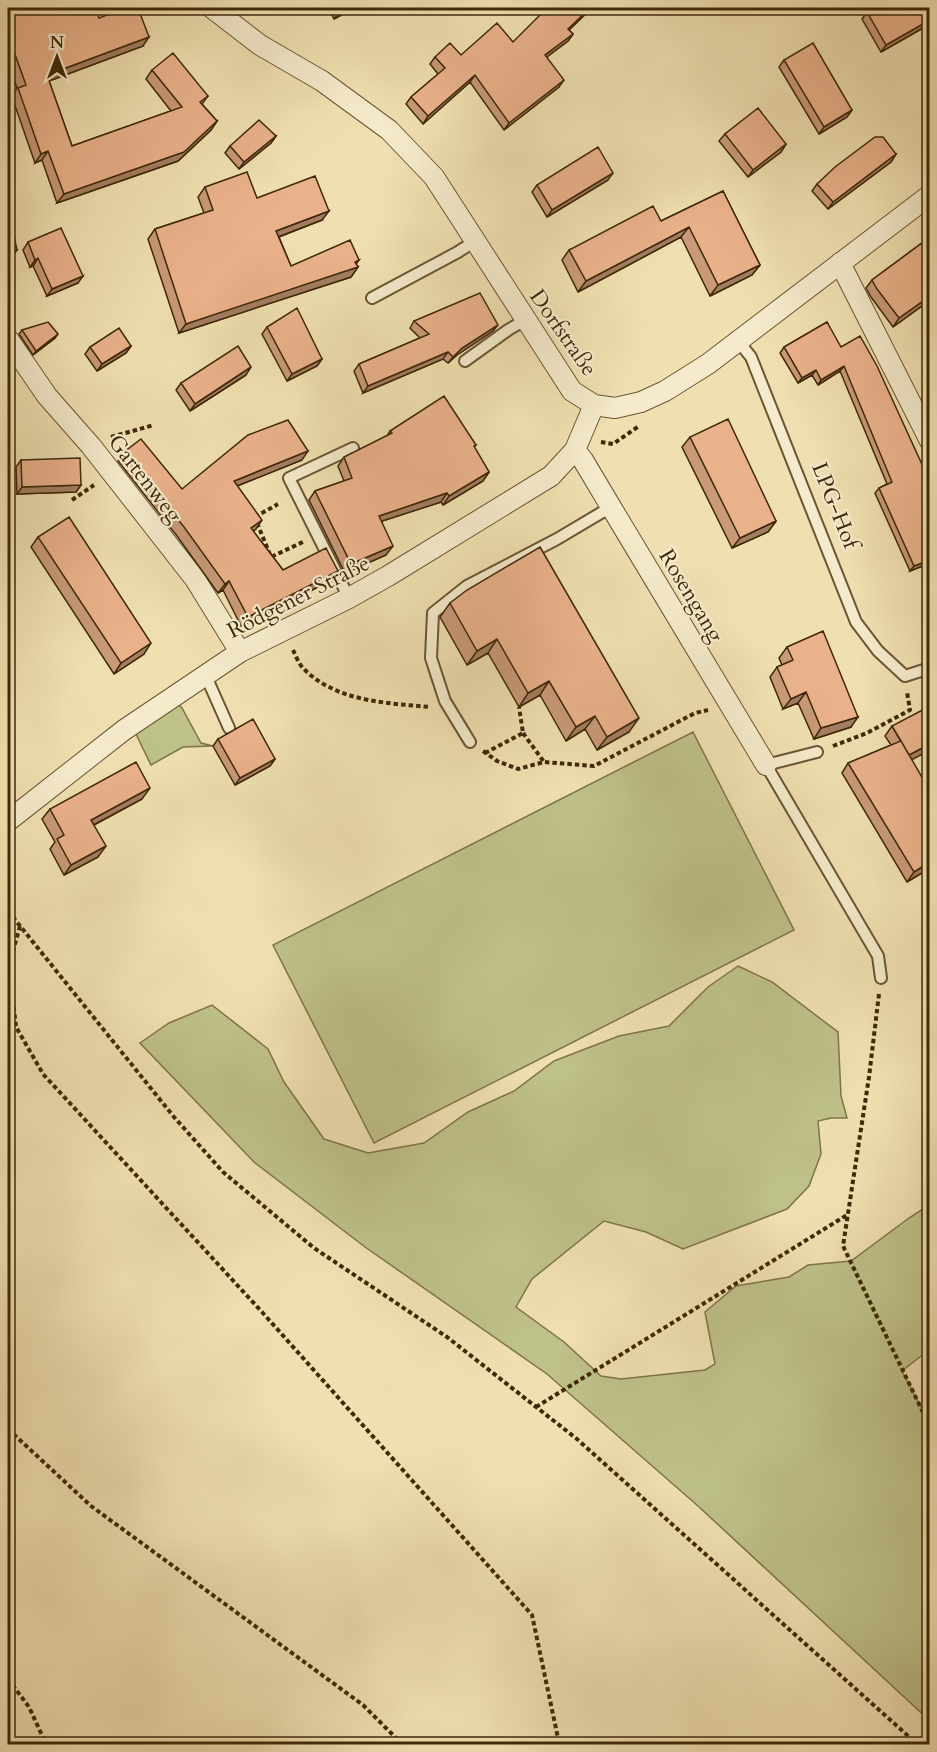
<svg xmlns="http://www.w3.org/2000/svg" width="937" height="1752" font-family="Cardo,serif">
<rect width="100%" height="100%" fill="#f0e0b1"/>
<filter id="stains"><feTurbulence type="fractalNoise" baseFrequency=".00333" numOctaves="4"/><feColorMatrix values="0 0 0 0 .2 0 0 0 0 .09 0 0 0 0 .02 0 0 0 .5 -.17"/></filter>
<radialGradient id="worn" r=".72"><stop offset=".6" stop-color="#630" stop-opacity="0"/><stop offset="1" stop-color="#630" stop-opacity=".3"/></radialGradient>
<path fill="#bec188" stroke="#7e7448" stroke-width="1.5" d="M177,703l5,5 19,35 12,3 -30,1 -32,18 -17,-35z
M693,732l101,198 -420,213 -101,-198z
M738,966l34,16 66,50 3,64 6,22h-16l-13,3 3,33 -12,32 -22,23 -104,40 -37,-17 -42,-11 -72,58 -16,28 48,35 37,34 20,3 84,-9 10,-6 -10,-52 31,-26 53,-9 19,-12 43,-4 58,-43 20,-13v145l-27,21 27,51v298l-231,-214 -151,-132 -182,-127 -111,-85 -114,-119 29,-20 43,-18 56,44 16,33 40,57 44,14 56,-10 44,-31 46,-21 40,-30 65,-25 50,-10 39,-39z"/>
<g fill="none" stroke-linecap="round" stroke-linejoin="round">
<defs>
<path id="service" d="M372,298l86,-46 17,-11
M738,341l13,16 105,265 22,29 27,25 25,-8
M465,361l43,-31 17,-10
M349,598l-60,-120 64,-30
M205,674l24,54
M470,742l-25,-41 -14,-43 2,-45 34,-27 90,-47 54,-32
M817,752l-51,13 112,191 3,22"/>
<path id="minor" d="M212,8l48,37 62,36 67,49 45,47 138,214 22,14 21,3 26,-6 24,-11 43,-27 222,-169
M840,263l90,178
M8,339l39,57 44,50 104,133 45,73
M575,450l8,10 28,47 155,258
M8,821l116,-91 116,-78 109,-54 39,-22 163,-100 24,-26 19,-45"/>
</defs>
<use href="#service" stroke="#6a5633" stroke-width="14"/>
<use href="#minor" stroke="#6a5633" stroke-width="22"/>
<path stroke="#3e2809" stroke-width="4" stroke-dasharray="4.5 3" stroke-linecap="butt" d="M111,437l43,-12
M601,442l12,2 26,-18
M72,500l22,-15
M255,517l23,-13
M257,523l14,34 34,-16
M293,650c3,6 6,15 12,20 33,32 82,33 125,37
M523,733l21,29
M833,746l34,-13 43,-23 -3,-18
M483,751l14,10 21,8 26,-7 50,4 101,-53 13,-3
M485,753l38,-20 -4,-26
M8,911l166,206 49,55 91,76 133,89 130,102 340,305
M20,926l-11,40 7,61 27,47 219,238 270,303 26,123 -3,6
M879,994l-10,83 -26,169 87,181
M536,1407l311,-192
M8,1429l83,77 272,199 39,39
M8,1679l21,28 17,37"/>
<use href="#service" stroke="#f5ebcc" stroke-width="10"/>
<use href="#minor" stroke="#f5ebcc" stroke-width="20"/>
</g>
<path fill="#c99978" stroke="#3e2809" stroke-width="1.5" d="M8,8l91,10 44,28 -94,35 23,65 99,-35 -25,-32 6,-9 56,26 -6,8 15,17 -6,9 -33,31 -121,42 -15,-43 -7,3 -23,-66 5,-9 -9,-27z
M328,8h26l-20,11z
M930,8v16l-49,28 -19,-33 5,-7z
M569,30l4,4 -5,7 -21,16 12,30 -55,43 -34,-48 -47,42 -17,-20 5,-7 27,-23 -8,-10 5,-7 26,-2 52,-13z
M784,60l68,50 -5,7 -28,17 -40,-67z
M930,120v11l-4,-6z
M725,134l61,10 -5,8 -33,25 -29,-36z
M276,136l-5,7 -32,26 -14,-16 5,-7z
M896,154l-5,8 -63,47 -16,-18 5,-7z
M608,180l-61,37 -15,-25 5,-7z
M205,187l52,11 65,22 -43,17 12,29 68,-6 -3,4 2,3 -7,10 -172,56 -31,-94 7,-10 49,-16 -6,-16z
M723,191l37,74 -8,10 -42,21 -29,-59 -103,55 -16,-32 7,-10 92,-29z
M930,237v63l-37,27 -22,-30 -5,-9 6,-8z
M28,242l50,41 -31,13 -14,-30 -3,1 -7,-17z
M414,321l79,10 -36,24 -9,8 -5,-4 -80,34 -9,-22 5,-7 61,-26 -10,-10z
M827,322l103,241 -20,8 -35,-78 4,-5 8,-4 -47,-113 -22,14 -6,-10 -14,8 -18,-30 4,-6z
M267,327l55,32 -5,7 -30,15 -25,-47z
M22,330l33,8 -22,17 -14,-21z
M131,346l-5,7 -29,18 -12,-17 5,-7z
M246,375l-56,36 -14,-21 5,-7z
M390,431l86,14 -2,2 15,25 -6,9 -40,24 -2,-3 -59,19 4,34 -41,18 -36,-73 6,-9 29,-10 -6,-15 6,-9 43,-21z
M690,437l86,84 -8,11 -36,16 -50,-101z
M124,452l58,37 120,-29 -65,26 19,43 -3,2 30,39 49,10 -91,46 -18,-36 -5,3 -41,-57 -59,-75z
M21,460l60,25 -5,7 -59,2 -1,-27z
M38,537l106,117 -30,20 -83,-127z
M450,603l179,129 -32,18 -12,-21 -19,12 -26,-46 -21,12 -31,-54 -21,12 -27,-48z
M787,647l64,80 -37,12 -16,-36 -15,6 -13,-32 7,-10 5,-2 -3,-7z
M892,726l20,34 18,108 -23,14 -65,-109 6,-10 43,-18 -6,-9z
M218,739l57,20 -5,7 -35,19 -22,-39z
M142,799l-48,26 4,32 -34,18 -14,-26 5,-7 -13,-23 8,-10z"/>
<path fill="#a47d61" stroke="#3e2809" stroke-width="1.5" d="M342,8h12l-20,11z
M590,8h2l-29,28 5,-7z
M930,20v4l-49,28 5,-7z
M573,34l-5,7 -28,21 5,-7z
M149,37l-6,9 -102,38 6,-9z
M475,75l-5,7 -47,42 5,-8z
M564,80l-5,7 -55,43 5,-7z
M852,110l-5,7 -28,17 5,-7z
M217,121l-6,9 -33,31 -121,42 7,-9z
M276,136l-5,7 -32,26 5,-7z
M786,144l-5,8 -33,25 5,-7z
M48,151l-6,9 -7,3 6,-9z
M896,154l-5,8 -63,47 5,-7z
M613,173l-5,7 -61,37 5,-7z
M329,211l-7,9 -52,20 6,-9z
M689,227l-8,10 -103,55 8,-11z
M17,250l-3,4 -6,1v-3z
M38,258l-5,8 -3,1 5,-7z
M359,260l-7,9 6,-2 -7,10 -172,56 7,-9z
M760,265l-8,10 -42,21 8,-11z
M83,276l-5,7 -31,13 5,-7z
M930,296v4l-37,27 6,-9z
M498,325l-5,6 -36,24 -9,8 5,-6 9,-9z
M58,334l-3,4 -22,17 3,-4z
M131,346l-5,7 -29,18 5,-7z
M448,352l-5,7 -80,34 5,-7z
M322,359l-5,7 -30,15 5,-7z
M844,366l-4,5 -22,14 3,-5z
M251,367l-5,8 -56,36 5,-7z
M816,370l-4,5 -14,8 4,-5z
M308,451l-6,9 -75,30 7,-9z
M489,472l-6,9 -40,24 6,-9z
M81,485l-5,7 -59,2 5,-7z
M447,493l-6,9 -68,22 6,-8z
M262,520l-6,9 -11,8 6,-9z
M776,521l-8,11 -36,16 8,-10z
M393,546l-7,9 -41,18 6,-9z
M930,560v3l-20,8 4,-5z
M338,571l-6,9 -91,46 7,-9z
M229,581l-6,9 -5,3 7,-9z
M497,639l-9,14 -21,12 10,-14z
M151,643l-7,11 -30,20 7,-11z
M549,681l-9,14 -21,12 9,-14z
M806,692l-8,11 -15,6 8,-10z
M595,716l-10,13 -19,12 10,-14z
M858,717l-7,10 -37,12 7,-11z
M639,718l-10,14 -32,18 10,-13z
M930,744v6l-28,15 7,-10z
M275,759l-5,7 -35,19 5,-7z
M150,788l-8,11 -58,31 7,-10z
M106,846l-8,11 -34,18 7,-10z
M930,862v6l-23,14 7,-10z"/>
<path fill="#eab28b" stroke="#3e2809" stroke-width="1.5" d="M8,8h87l4,10 27,-10h12l11,29 -102,38 25,71 110,-39 -30,-37 21,-17 35,43 -8,6 17,19 -33,31 -120,42 -16,-43 -7,3 -23,-66 8,-3 -18,-50z
M547,8h43l-22,21 5,5 -28,21 19,25 -55,43 -34,-48 -47,41 -17,-19 34,-29 -10,-11 15,-14 11,12 36,-32 16,19z
M875,8h55v12l-44,25 -19,-33z
M813,43l39,67 -28,17 -40,-67z
M758,108l28,36 -33,26 -28,-36z
M259,120l17,16 -32,26 -14,-16z
M875,137h8l13,17 -63,48 -16,-18 18,-17z
M598,147l15,26 -61,37 -15,-25z
M247,172l10,26 58,-22 14,35 -53,20 15,35 59,-26 9,20 -4,2 3,5 -172,57 -31,-95 58,-19 -8,-23z
M723,191l37,74 -42,20 -29,-58 -103,54 -17,-31 84,-44 8,15z
M61,228l22,48 -31,13 -14,-31 -3,2 -7,-18z
M13,231l4,19 -9,2v-20z
M930,237v59l-31,22 -22,-29 -5,-9z
M480,293l18,32 -36,23 -9,9 -5,-5 -80,34 -9,-22 70,-30 -15,-13z
M297,308l25,51 -30,15 -25,-47z
M48,322l10,12 -22,17 -14,-21z
M827,322l14,25 19,-11 17,30 53,116v78l-16,6 -35,-78 13,-6 -48,-116 -23,14 -5,-10 -14,8 -18,-31z
M119,328l12,18 -29,18 -12,-17z
M238,346l13,21 -56,37 -14,-21z
M444,396l32,49 -2,1 15,26 -40,24 -2,-3 -68,23 14,30 -42,18 -36,-73 37,-13 -8,-21 48,-24 -2,-2z
M728,419l48,102 -36,17 -50,-101z
M288,420l20,31 -74,30 28,39 -11,8 32,42 43,-22 12,23 -90,46 -19,-36 -4,3 -41,-57 -60,-75 17,-13 41,50 66,-54z
M80,458l1,27 -59,2 -1,-27z
M69,517l82,126 -30,20 -83,-126z
M540,547l99,171 -32,19 -12,-21 -19,11 -27,-46 -21,12 -31,-54 -20,12 -27,-48 17,-13z
M823,631l35,86 -37,11 -15,-36 -15,7 -14,-32 16,-7 -6,-13z
M930,706v38l-21,11 -8,-14 29,50v71l-16,10 -66,-109 53,-22 -9,-15z
M253,719l22,40 -35,19 -22,-39z
M136,762l14,26 -59,32 15,26 -35,19 -14,-26 7,-4 -14,-26z"/>
<g text-anchor="middle" stroke-width="4.5" stroke-linejoin="round" paint-order="stroke">
<g font-size="22" fill="#3e2809" stroke="#f5ebcc">
<text transform="translate(564 332) rotate(55)" y="8">Dorfstraße</text>
<text transform="translate(146 478) rotate(52)" y="8">Gartenweg</text>
<text transform="translate(836 505) rotate(68)" y="8">LPG-Hof</text>
<text transform="translate(692 595) rotate(59)" y="8">Rosengang</text>
<text transform="translate(298 596) rotate(-27)" y="8">Rödgener Straße</text>
</g>
</g>
<rect width="937" height="1752" fill="none" stroke="#f0e0b1" stroke-width="30"/>
<rect x="9" y="9" width="919" height="1734" fill="none" stroke="#3e2809" stroke-width="3"/>
<rect x="15" y="15" width="907" height="1722" fill="none" stroke="#3e2809" stroke-width="1.5"/>
<g transform="translate(57 57)" stroke="#f5ebcc" stroke-width="4.5" paint-order="stroke">
<path d="M0-4.5L10 22L0 15L-10 22Z" fill="#3e2809"/>
<text y="-9" font-size="16" font-weight="bold" text-anchor="middle" fill="#3e2809">N</text>
</g>
<rect width="100%" height="100%" filter="url(#stains)"/>
<rect width="100%" height="100%" fill="url(#worn)"/>
</svg>
